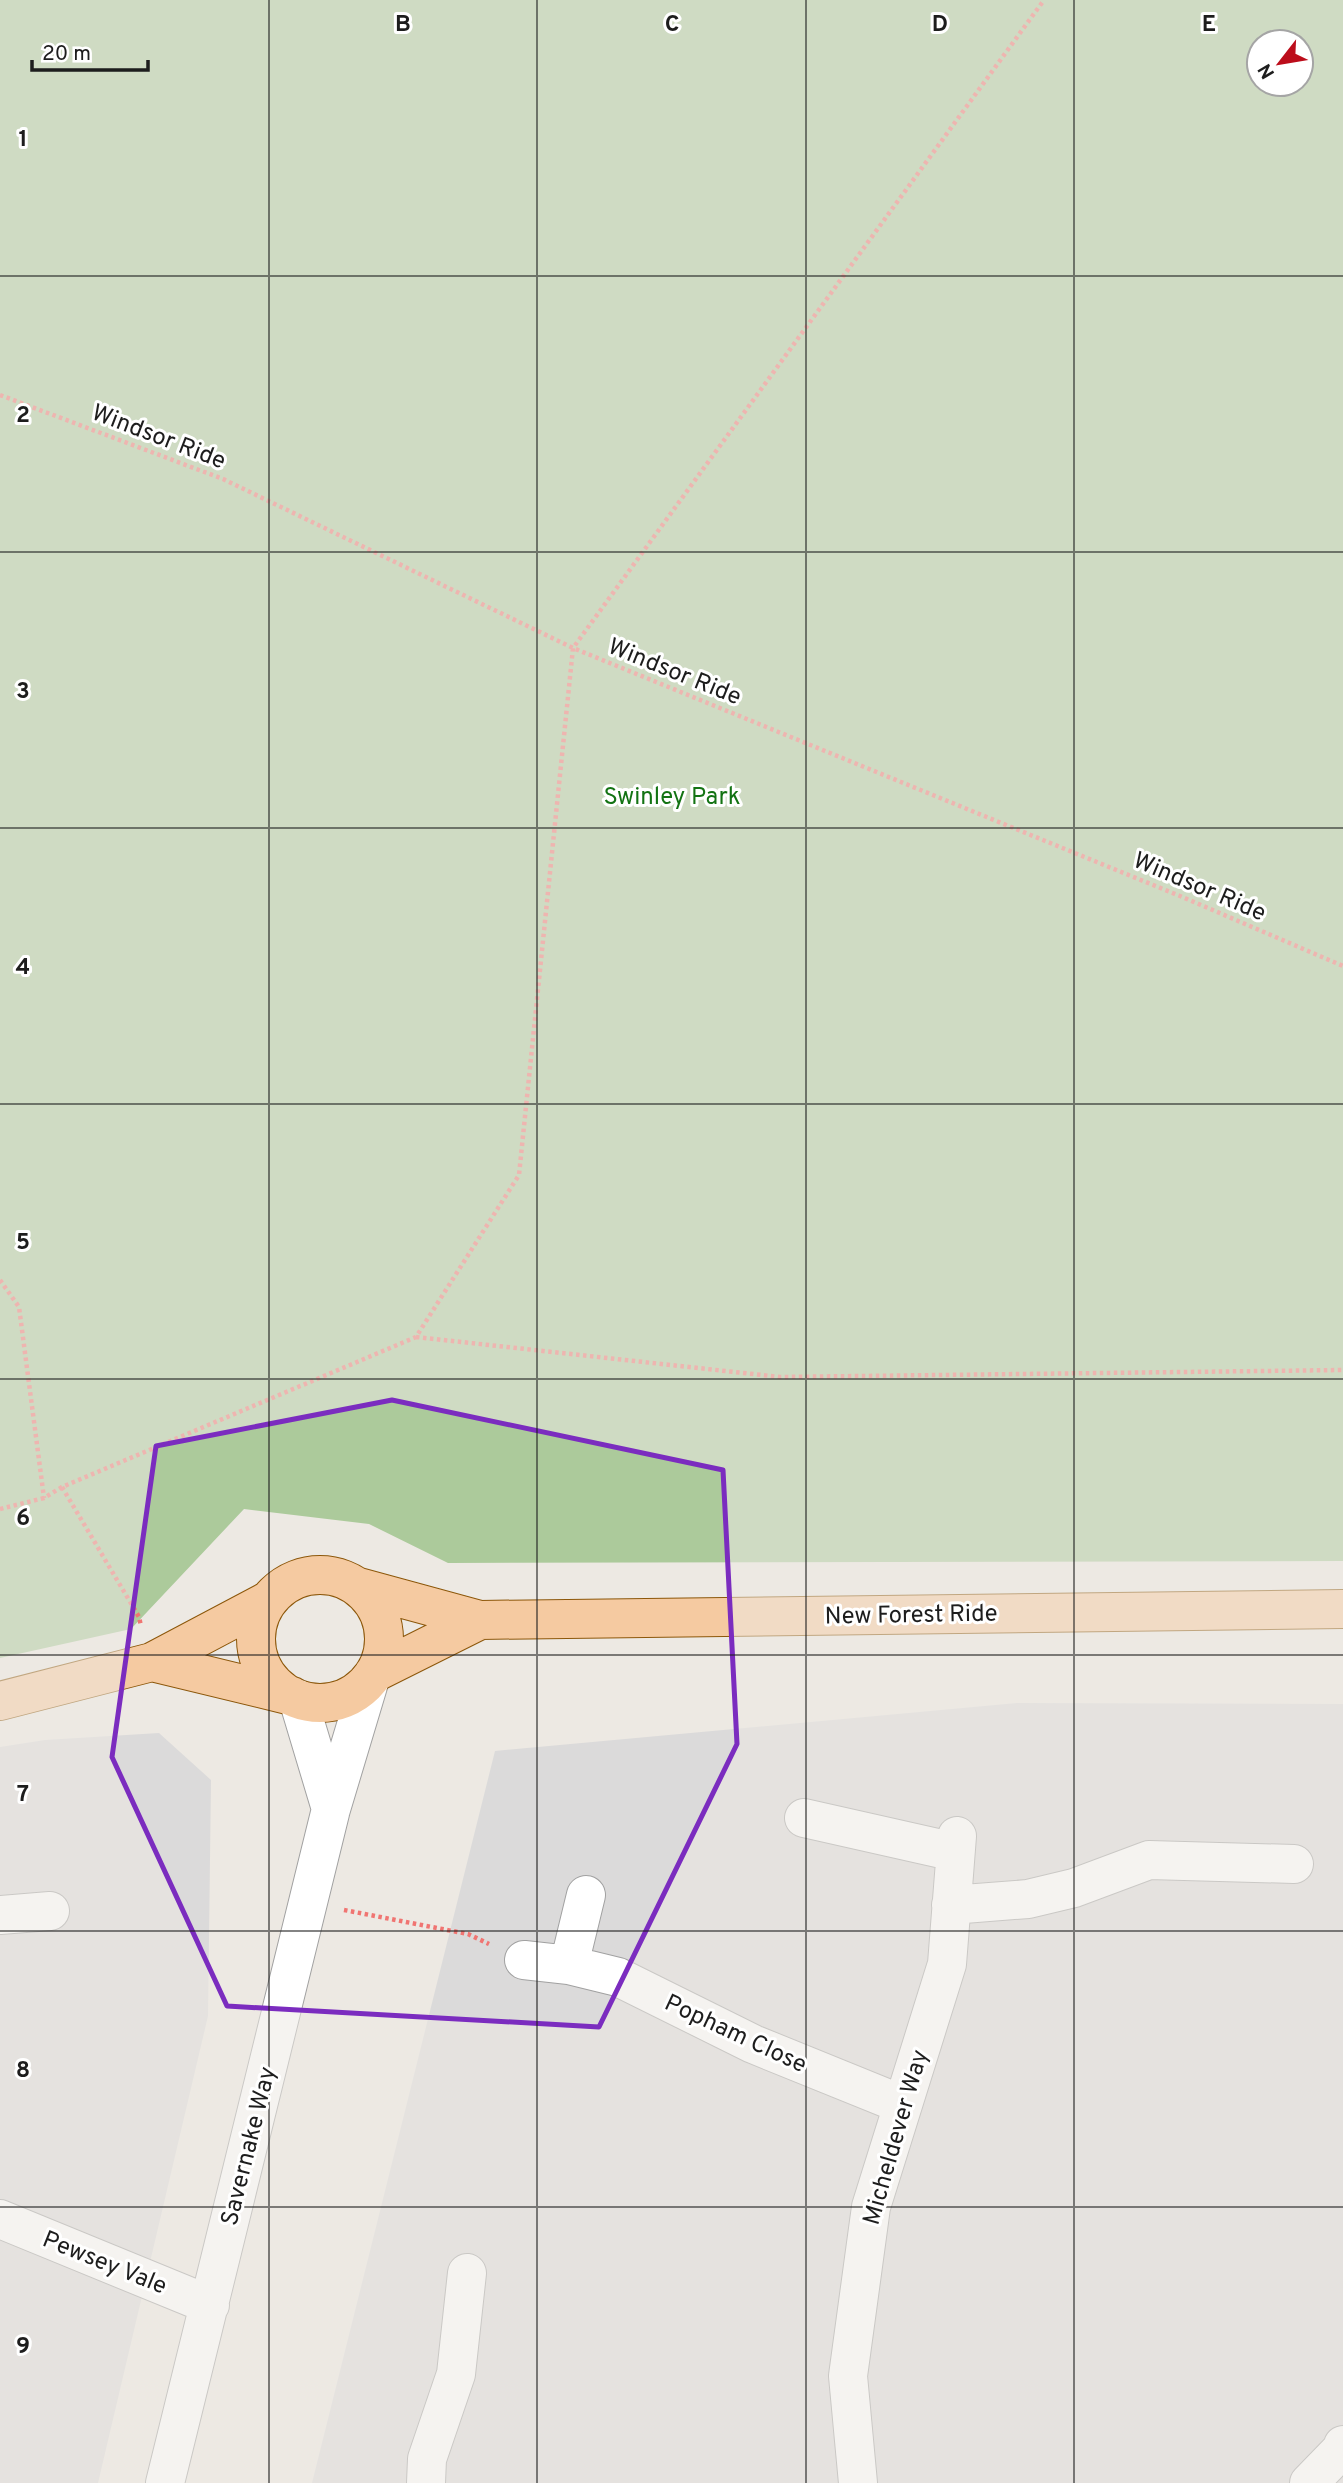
<svg xmlns="http://www.w3.org/2000/svg" width="1343" height="2483" font-family="Overpass,sans-serif">
<rect width="100%" height="100%" fill="#ede9e3"/>
<path fill="#dbdada" d="M1017,1703l326,1v779h-1031l183,-732z
M159,1733l52,47 -3,236 -110,467h-98v-736l45,-7z"/>
<path fill="#acca9b" fill-rule="evenodd" d="M0,0h1343v1561l-895,2 -79,-39 -125,-15 -113,120 -131,29zM1259,42h42v42h-42z"/>
<g fill="none" stroke-linecap="round" stroke-linejoin="round">
<defs>
<path id="minor" d="M298,1699l33,110
M804,1818l151,34
M951,1905l77,-6 46,-11 75,-28 145,4
M0,1915l50,-4
M524,1960l45,5 49,12 135,67 148,60
M569,1965l17,-70
M0,2219l210,86
M165,2483l166,-674 39,-130
M426,2483l1,-24 29,-85 11,-101
M858,2483l-10,-107 23,-169 76,-243 10,-128
M1309,2483l33,-34 1,-4"/>
<path id="major" d="M256 1639a64 64 0 1 1 128 0a64 64 0 1 1-128 0Z
M359,1587l121,33 863,-11
M152,1662l140,34
M374,1673l106,-53
M0,1701l152,-39 117,-62"/>
</defs>
<use href="#minor" stroke="#a1a1a1" stroke-width="40"/>
<use href="#major" stroke="#8c570a" stroke-width="40"/>
<path stroke="#f07572" stroke-width="4.5" stroke-dasharray="3.5 3.5" stroke-linecap="butt" d="M0,395l223,84 350,169 607,248 163,70
M0,1280l19,27 25,191
M416,1337l364,40 563,-7
M62,1487l77,130 2,9
M0,1509l44,-11 18,-11 354,-150 103,-162 54,-527 471,-648
M344,1910l124,24 21,10"/>
<use href="#minor" stroke="#fff" stroke-width="38"/>
<use href="#major" stroke="#f5caa1" stroke-width="38"/>
</g>
<path d="M0 0H1343V2483H0ZM392,1400l331,70 14,274 -138,283 -372,-21 -115,-249 44,-311z" fill="#ede9e3" fill-opacity=".55" fill-rule="evenodd"/>
<path fill="none" stroke="#7b2cbf" stroke-width="5" stroke-linejoin="round" d="M392,1400l331,70 14,274 -138,283 -372,-21 -115,-249 44,-311z"/>
<path fill="none" stroke="#1d1d1d" stroke-width="2" stroke-opacity="0.55" d="M269,0v2483M537,0v2483M806,0v2483M1074,0v2483M0,276h1343M0,552h1343M0,828h1343M0,1104h1343M0,1379h1343M0,1655h1343M0,1931h1343M0,2207h1343"/>
<g text-anchor="middle" stroke-width="6" stroke-linejoin="round" paint-order="stroke">
<g font-size="24" fill="#1d1d1d" stroke="#fff">
<text transform="translate(159 436) rotate(21)" y="8">Windsor Ride</text>
<text transform="translate(675 671) rotate(22)" y="8">Windsor Ride</text>
<text transform="translate(1200 886) rotate(23)" y="8">Windsor Ride</text>
<text transform="translate(911 1614) rotate(-1)" y="8">New Forest Ride</text>
<text transform="translate(736 2033) rotate(25)" y="8">Popham Close</text>
<text transform="translate(895 2137) rotate(-74)" y="8">Micheldever Way</text>
<text transform="translate(248 2146) rotate(-76)" y="8">Savernake Way</text>
<text transform="translate(105 2262) rotate(22)" y="8">Pewsey Vale</text>
</g>
<g font-size="24" fill="#137313" stroke="#fff">
<text x="672" y="804">Swinley Park</text>
</g>
</g>
<g font-size="23" text-anchor="middle" font-weight="bold" fill="#1d1d1d" stroke="#fff" stroke-width="6" stroke-linejoin="round" paint-order="stroke">
<text x="403" y="31">B</text>
<text x="672" y="31">C</text>
<text x="940" y="31">D</text>
<text x="1209" y="31">E</text>
<text x="23" y="146">1</text>
<text x="23" y="422">2</text>
<text x="23" y="698">3</text>
<text x="23" y="974">4</text>
<text x="23" y="1249">5</text>
<text x="23" y="1525">6</text>
<text x="23" y="1801">7</text>
<text x="23" y="2077">8</text>
<text x="23" y="2353">9</text>
</g>
<g transform="translate(1280 63) rotate(239)"><circle r="33" fill="#ffffff" stroke="#a5a5a5" stroke-width="2"/>
<path d="M0-5L12 26L0 18L-12 26Z" fill="#bc0d1b"/>
<text y="-10" font-size="19" font-weight="bold" text-anchor="middle" fill="#1d1d1d">N</text>
</g>
<path d="M32 60v10h116v-10" fill="none" stroke="#1d1d1d" stroke-width="3.5"/>
<text x="42" y="60" font-size="21" fill="#1d1d1d" stroke="#ffffff" stroke-width="5" paint-order="stroke">20 m</text>
</svg>
